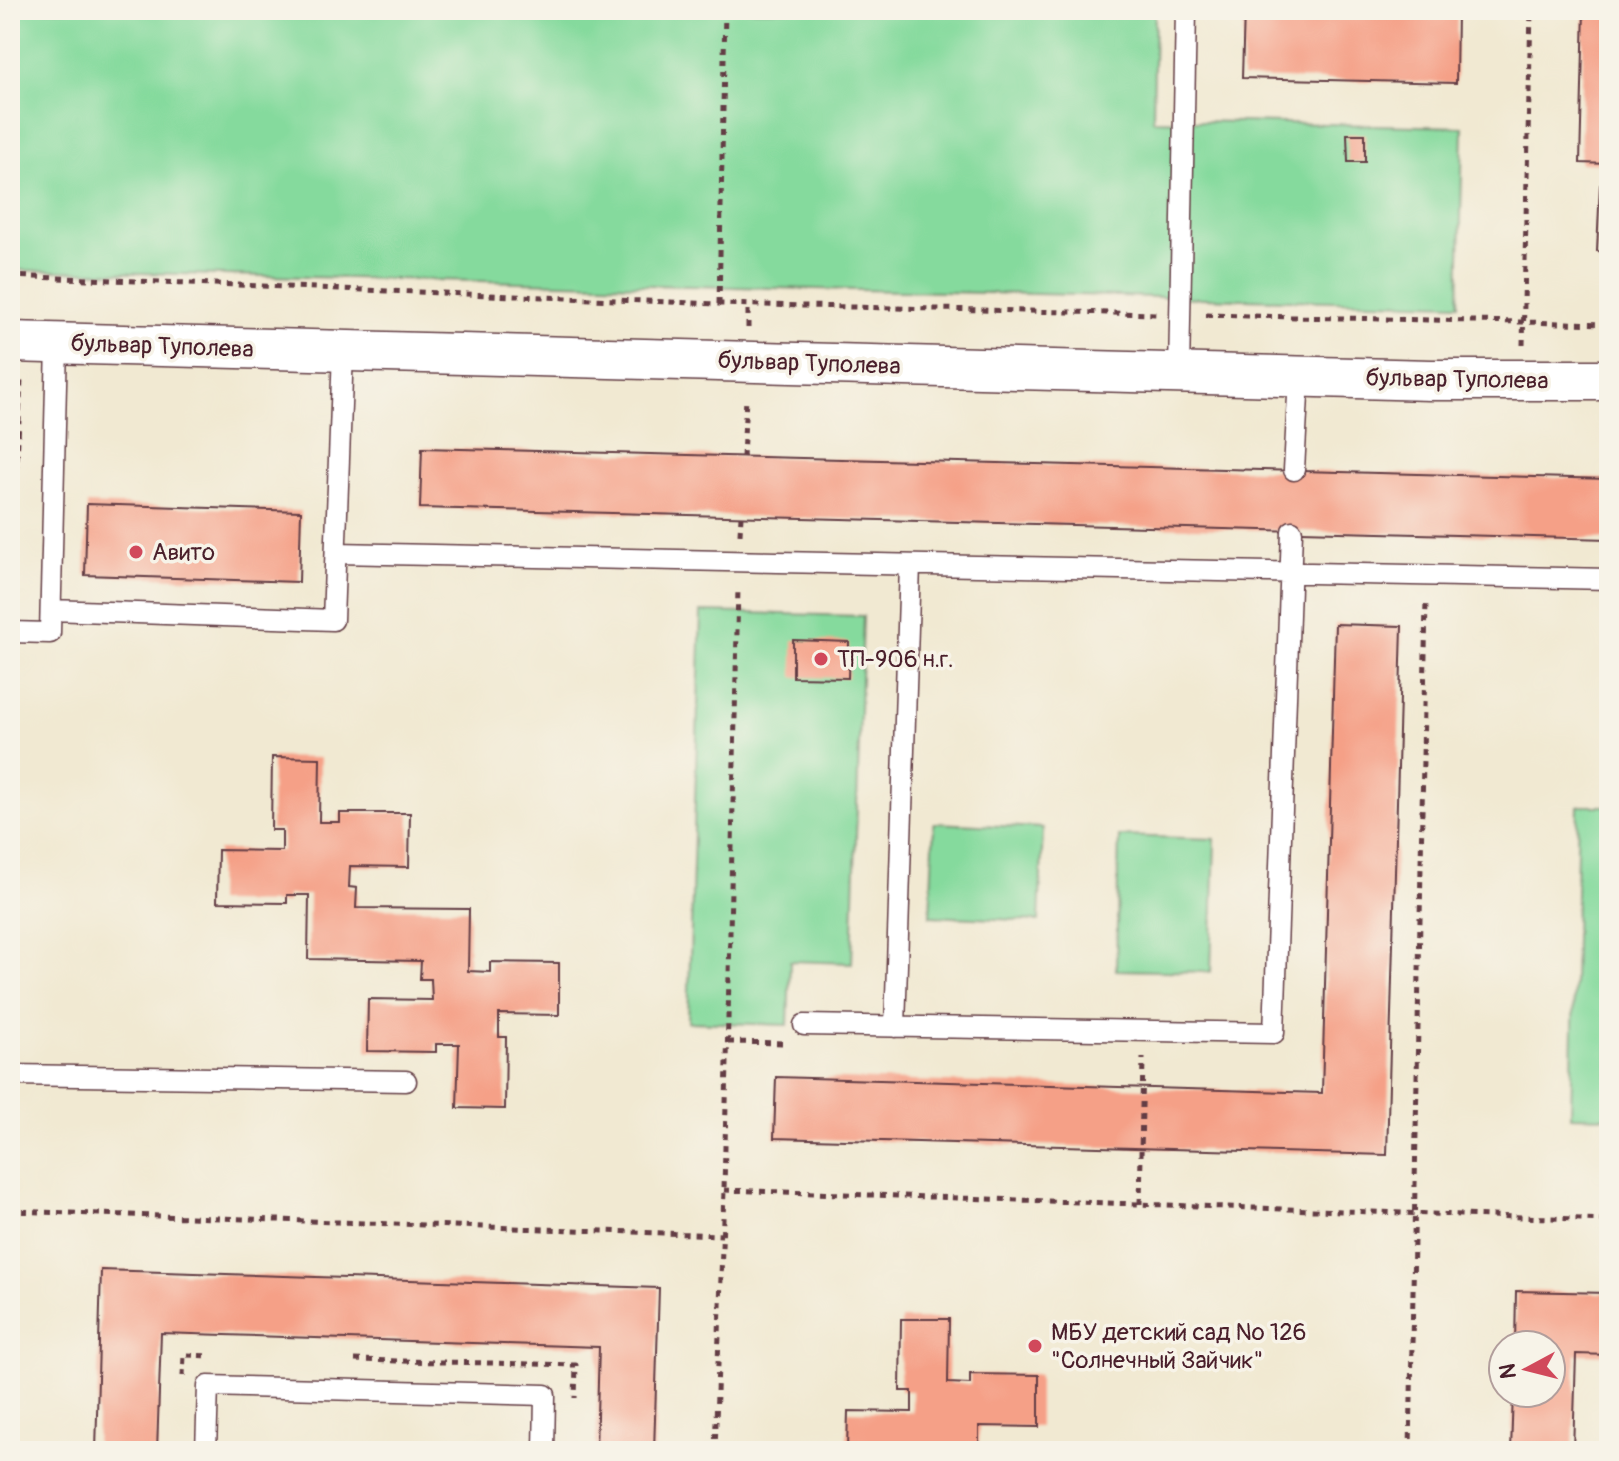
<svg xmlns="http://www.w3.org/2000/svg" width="1619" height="1461" font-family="Pangolin,sans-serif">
<rect width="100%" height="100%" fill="#f7f3e8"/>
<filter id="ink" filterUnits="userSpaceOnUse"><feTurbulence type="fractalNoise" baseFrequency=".0125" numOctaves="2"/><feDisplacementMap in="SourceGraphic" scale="16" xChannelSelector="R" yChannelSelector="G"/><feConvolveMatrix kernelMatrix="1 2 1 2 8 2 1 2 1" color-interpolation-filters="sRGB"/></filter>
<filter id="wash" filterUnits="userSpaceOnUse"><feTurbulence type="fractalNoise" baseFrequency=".006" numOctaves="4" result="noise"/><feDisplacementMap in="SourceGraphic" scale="32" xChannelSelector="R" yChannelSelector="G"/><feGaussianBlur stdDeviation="1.8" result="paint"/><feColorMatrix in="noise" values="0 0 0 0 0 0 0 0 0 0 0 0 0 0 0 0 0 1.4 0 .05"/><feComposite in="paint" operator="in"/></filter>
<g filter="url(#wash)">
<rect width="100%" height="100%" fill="#f1e9d2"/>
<path fill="#85da9d" stroke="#687c64" stroke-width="2" d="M10,10h1145l-2,110 310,7 -4,177 -1449,-34z
M701,612l162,4 -11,347 -62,-2 -2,64 -100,-3z
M1578,806h31v311l-38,-1z
M934,823l109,5 -4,93 -109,-5z
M1119,836l96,3 -4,133 -95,-2z"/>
<g id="blocks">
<path fill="#f5a087" d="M1244,10l213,2 -1,71 -214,-5z
M1584,10h25v154l-29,-1z
M1347,134h18v28h-17z
M1600,185l9,1v66l-12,-1z
M422,448l1187,31v60l-1189,-31z
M87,504l214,7 -2,71 -214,-7z
M1335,624l67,2 -15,529 -613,-17 2,-61 546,16z
M793,640l56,2 -1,36 -55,-1z
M272,757l48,1 -1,64h21v-9h70l-1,54 -59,-1 -1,21 8,1 -1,20 113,1 -1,62 22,1v-10l69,1v52l-60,-1v23h7l-1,72 -48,-1 2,-64h-23v8l-69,-1 1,-52 64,1 -1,-21h-11l1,-18 -113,-2 1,-64h-22v8l-70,-1 1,-52 64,1v-21h-11z
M101,1270l558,18 -5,163h-58l3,-104 -438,-14 -4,118h-61z
M1516,1291l93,2v62l-33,-1 -3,97h-62l2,-58h38v-48h-36z
M901,1319h48l-1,64 22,1v-10l69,1v52l-60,-1v25h-132l1,-40 64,1v-21h-12z"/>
</g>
</g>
<g filter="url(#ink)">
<use href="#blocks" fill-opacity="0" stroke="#633d44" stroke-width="2"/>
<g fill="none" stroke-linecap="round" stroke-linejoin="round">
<defs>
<path id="service" d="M1179,373l7,-363
M1294,470l5,-93
M336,553l1273,26
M51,610l282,10 10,-269
M10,632l40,1 7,-290
M804,1025l470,8 18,-502
M895,1027l15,-462
M10,1075l396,6
M206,1451l2,-65 337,9 -1,56"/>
<path id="minor" d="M10,342l1421,38h178"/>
</defs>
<use href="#service" stroke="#633d44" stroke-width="23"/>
<use href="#minor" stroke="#633d44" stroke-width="43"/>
<path stroke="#633d44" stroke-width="5" stroke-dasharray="6 6" stroke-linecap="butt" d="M10,276l709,28 437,10
M719,304l6,-294
M1206,315l403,9
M748,328v-24
M1523,345l8,-335
M743,457l3,-59
M740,534l1,-18
M10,603l11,-224
M728,1042l59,1
M724,1190l885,30
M1140,1204l3,-146
M10,1211l712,24
M355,1360l221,5 -1,33
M183,1376l1,-21 25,1
M715,1451l9,-261 14,-602
M1410,1451l16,-851"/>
<use href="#service" stroke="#fff" stroke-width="20"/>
<use href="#minor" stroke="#fff" stroke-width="40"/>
</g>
</g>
<g fill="#d1495b" stroke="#f7f3e8" stroke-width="3">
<circle cx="136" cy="552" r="8"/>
<circle cx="821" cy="659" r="8"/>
<circle cx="1035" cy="1346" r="8"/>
</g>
<g text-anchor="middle" stroke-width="7" stroke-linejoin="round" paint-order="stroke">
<g font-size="24" fill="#4a1f2b" stroke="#f7f3e8">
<text transform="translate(162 346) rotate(2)" y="8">бульвар Туполева</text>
<text transform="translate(809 363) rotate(2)" y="8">бульвар Туполева</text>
<text transform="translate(1457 379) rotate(1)" y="8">бульвар Туполева</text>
</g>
<g font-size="24" fill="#4a1f2b" stroke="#f7f3e8" text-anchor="start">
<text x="152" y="560">Авито</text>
<text x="837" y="667">ТП-906 н.г.</text>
<text x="1051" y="1340">МБУ детский сад № 126<tspan x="1051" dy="28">"Cолнечный Зайчик"</tspan></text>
</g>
</g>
<rect width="1619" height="1461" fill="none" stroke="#f7f3e8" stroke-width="40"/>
<g transform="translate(1527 1369) rotate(263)"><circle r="38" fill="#f7f3e8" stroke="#b29e9c" stroke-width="2"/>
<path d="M0-6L14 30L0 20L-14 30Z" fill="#d1495b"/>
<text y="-12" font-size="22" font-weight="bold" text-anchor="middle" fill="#4a1f2b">N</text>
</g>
</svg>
